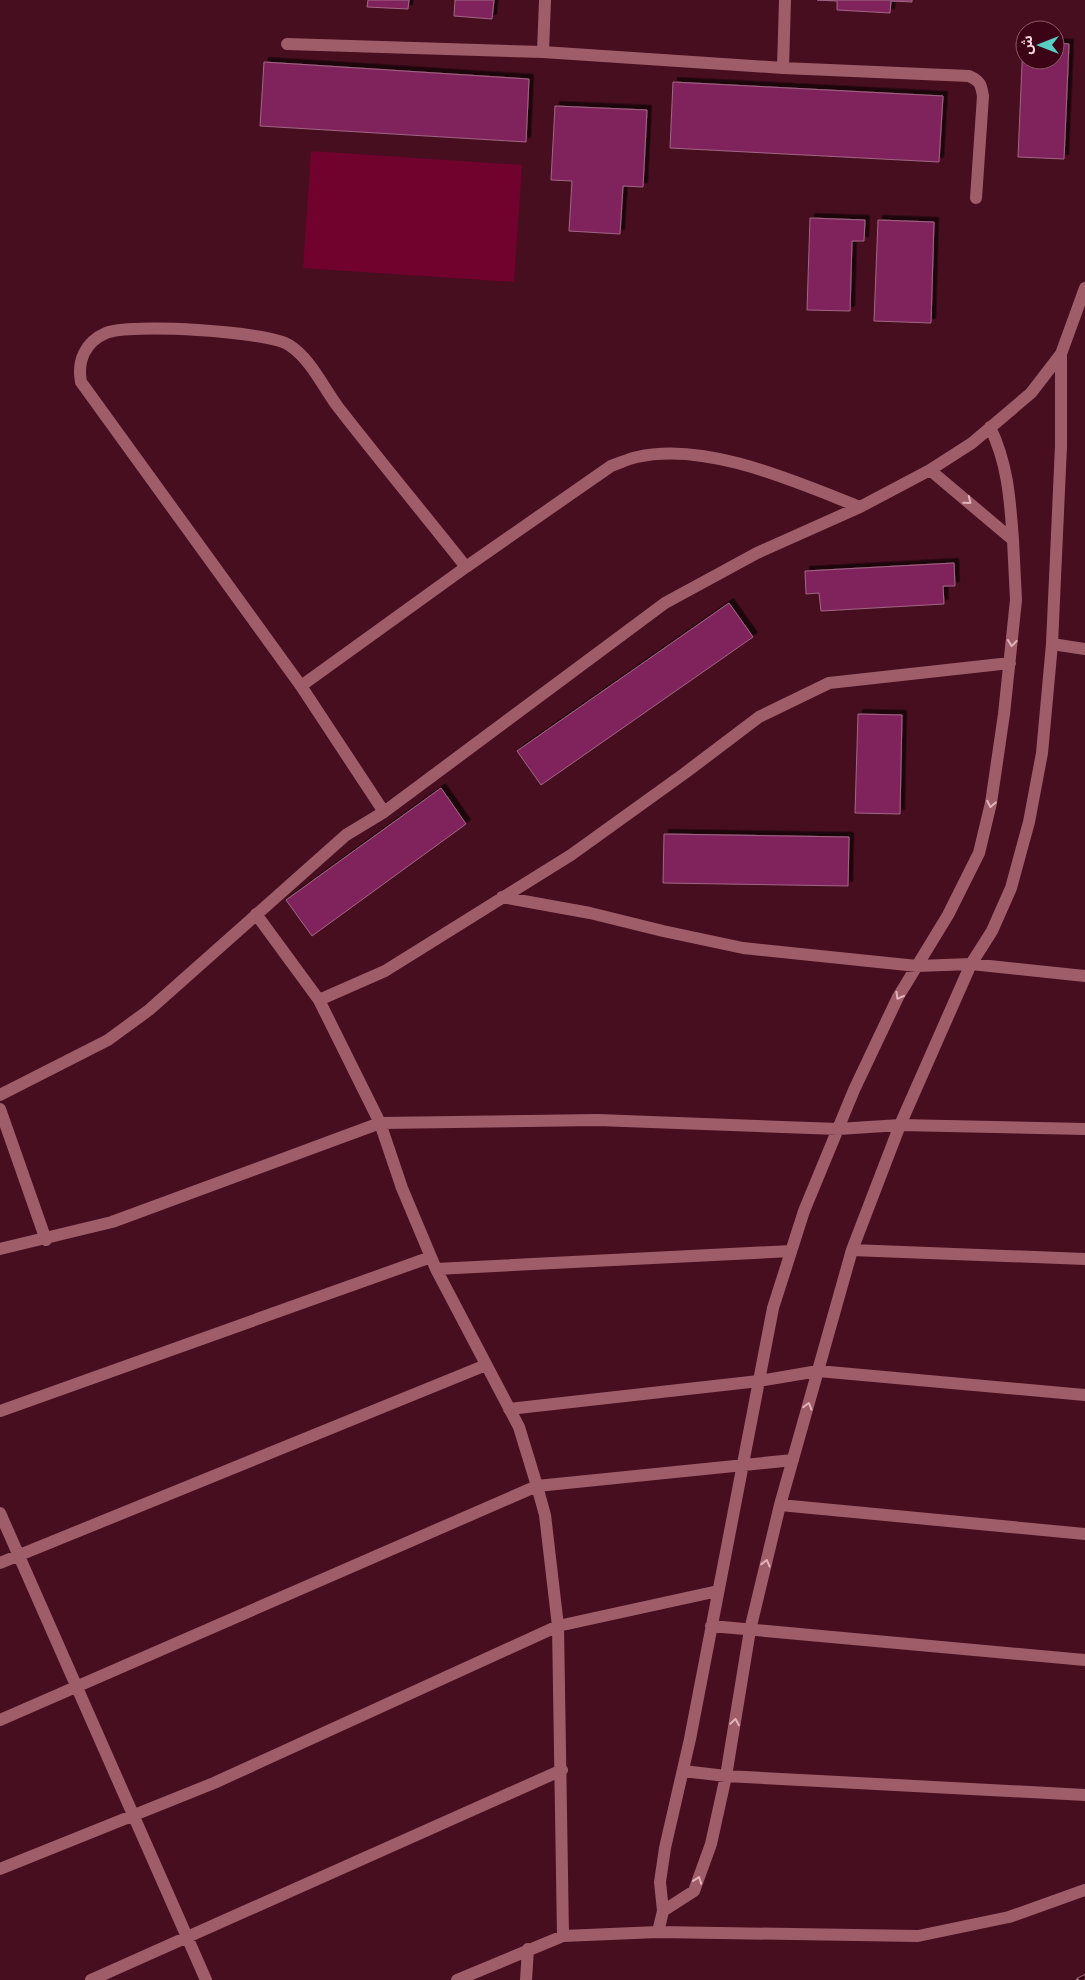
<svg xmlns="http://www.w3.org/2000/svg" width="1085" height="1980" font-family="Figtree,'Noto Sans Arabic',sans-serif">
<defs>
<filter id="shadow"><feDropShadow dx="4.5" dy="-4.5" stdDeviation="0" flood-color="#0009"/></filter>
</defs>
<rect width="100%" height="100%" fill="#470e1f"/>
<path fill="#71022e" d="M311,151l211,14 -8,117 -211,-14z"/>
<path fill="#80245c" stroke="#a16685" filter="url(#shadow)" d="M368,0h41l-1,9 -41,-2z
M455,0h39l-2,19 -38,-3z
M817,0h95v2l-21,-1 -1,12 -53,-3v-9z
M1023,42h2v18h30v-17l14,1 -5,115 -46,-2z
M264,62l265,17 -3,63 -266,-16z
M673,82l270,14 -4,66 -269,-14z
M555,106l92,4 -4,77 -20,-1 -3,48 -51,-3 3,-50 -21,-1z
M810,218l55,2 -1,21h-12l-2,70 -43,-1z
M878,220l56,2 -3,101 -57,-2z
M954,563l1,23h-12l1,18 -123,7 -2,-18 -13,1 -1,-23z
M729,603l24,34 -212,148 -24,-34z
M858,714l44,1 -2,99 -45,-1z
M441,788l25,36 -154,112 -26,-36z
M664,834l185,3 -1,49 -185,-3z"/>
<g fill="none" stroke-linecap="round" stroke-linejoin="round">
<path stroke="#9f5d6a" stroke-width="12" d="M287,44l256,8 240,16 186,8c11,5 12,8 14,20l-7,102
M543,52l2,-52
M783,68l2,-68
M990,427c18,37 20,73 23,113
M1052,644l33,5
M301,686l165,-119
M384,812l-83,-126 -220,-304c-4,-21 4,-40 25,-49 22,-10 162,-2 183,12 22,14 34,42 49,62 42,54 86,107 128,160l145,-101c9,-3 17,-7 26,-9 69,-16 159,25 223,50
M502,897l88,16 73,18 80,17 174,18 54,-2 114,12
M256,914l63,86 61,123 22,65 34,81 83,158 18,59 8,29 13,111 5,310
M319,1000l66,-29 186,-116 114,-82 74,-56 70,-34 181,-20
M0,1095l108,-55 41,-30 197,-175 38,-23 281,-209 92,-50 103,-46 70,-37 42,-27 59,-50 30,-39 24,-66
M0,1109l46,131
M0,1249l112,-27 268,-99 218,-3 240,9 62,-4 185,4
M852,1250l233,9
M436,1269l355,-18
M509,1409l250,-28 59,-10 267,24
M0,1411l431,-154
M780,1505l305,29
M0,1513l206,467
M0,1563l486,-198
M711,1626l374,34
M0,1720l537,-234 256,-26
M683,1771l43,5 359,19
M0,1869l214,-86 344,-157 160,-35
M663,1911l31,-20 17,-47 15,-68 24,-146 30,-125 72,-255 48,-125 71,-161 21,-33 19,-43 18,-66 13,-69 10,-109 9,-198v-92
M658,1932l5,-21 -3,-29 5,-34 25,-109 83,-431 31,-97 50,-121 44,-93 50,-82 31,-62 12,-50 13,-89 12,-114 -3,-60 -83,-70
M91,1980l471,-210
M457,1980l106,-44 95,-4 260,4 91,-19 76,-27
M526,1980l2,-31"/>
<defs>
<path id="rail" d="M1079,1980l6,-3"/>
</defs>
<use href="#rail" stroke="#9e6e7a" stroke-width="5.5"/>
<use href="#rail" stroke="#3c0316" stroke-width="4" stroke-dasharray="11" stroke-linecap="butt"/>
</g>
<defs><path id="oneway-chevron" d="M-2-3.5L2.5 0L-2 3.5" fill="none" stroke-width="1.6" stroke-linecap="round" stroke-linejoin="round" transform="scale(1.25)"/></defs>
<g stroke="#e2b3bb">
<use href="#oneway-chevron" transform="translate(968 501) rotate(39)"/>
<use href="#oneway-chevron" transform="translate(1012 643) rotate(96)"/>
<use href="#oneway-chevron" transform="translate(991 804) rotate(101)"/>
<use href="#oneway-chevron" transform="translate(899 996) rotate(119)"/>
<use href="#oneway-chevron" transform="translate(808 1406) rotate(-74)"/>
<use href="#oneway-chevron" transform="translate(766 1563) rotate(-76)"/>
<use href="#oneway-chevron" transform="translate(735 1722) rotate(-81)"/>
<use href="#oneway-chevron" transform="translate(698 1880) rotate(-70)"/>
</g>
<g transform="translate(1040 45) rotate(270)"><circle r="24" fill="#3c0316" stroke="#8a5866"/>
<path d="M0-4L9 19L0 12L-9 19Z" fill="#56cec3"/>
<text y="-8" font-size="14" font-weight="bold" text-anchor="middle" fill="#fed8de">ش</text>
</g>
</svg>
